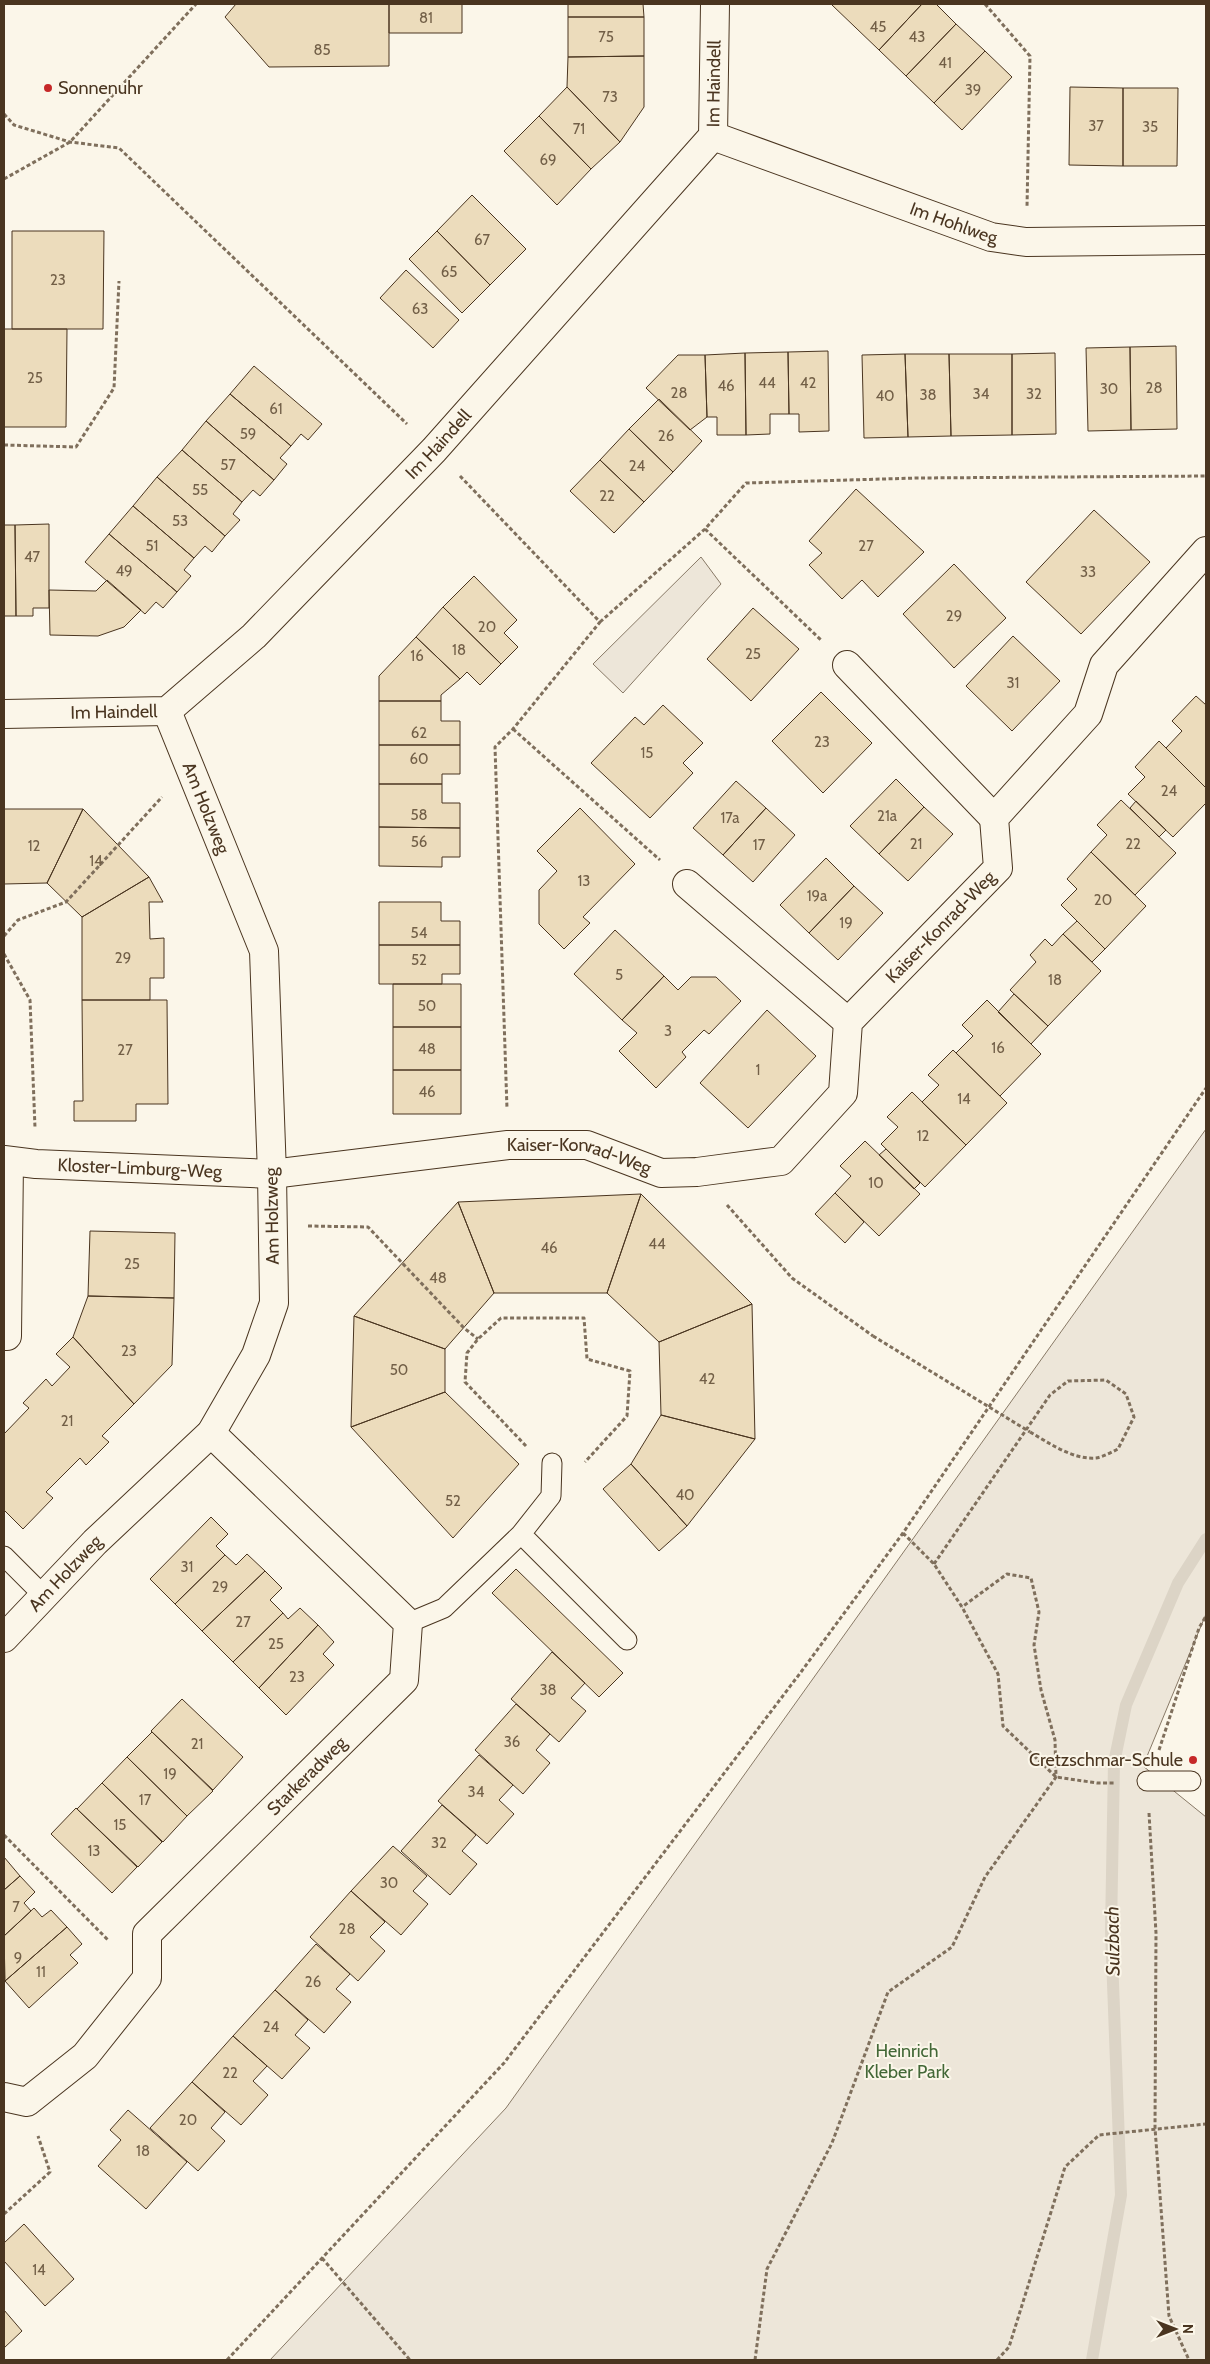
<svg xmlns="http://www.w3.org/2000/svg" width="1210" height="2364" font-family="Cabin,sans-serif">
<rect width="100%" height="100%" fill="#fbf6e9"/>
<path fill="#ede6d9" stroke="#887966" d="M701,557l20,27 -98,109 -30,-29z
M1206,1129v485l-63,152 63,51v543h-936l236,-252z"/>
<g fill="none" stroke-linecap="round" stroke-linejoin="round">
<path stroke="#dcd4c6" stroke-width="12" d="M1092,2360l29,-165 -10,-265 3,-167 12,-58 52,-122 28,-44"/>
</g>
<path fill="#ecdcbc" stroke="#4a3520" d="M236,4h153v62l-120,1 -44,-50z
M389,4h73v29h-73z
M568,4h75l1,13h-76z
M834,4h88l-43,46 -47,-45z
M922,4h14l20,20 -50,52 -27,-26z
M568,17h76v39l-76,1z
M956,24l29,27 -51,52 -28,-27z
M985,51l27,26 -50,53 -28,-27z
M644,56v51l-24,35 -53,-55 1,-30z
M567,87l53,55 -29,27 -52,-53z
M1070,87l53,1v78l-54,-1z
M1123,88h55l-1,78h-54z
M539,116l52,53 -34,36 -53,-54z
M472,195l54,54 -36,36 -53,-54z
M12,231h92l-1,98h-91z
M437,231l53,54 -28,28 -53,-54z
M406,270l53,50 -26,28 -53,-50z
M4,329h63l-1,98h-62z
M1176,346l1,83 -46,1 -1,-83z
M1130,347l1,83 -43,1 -2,-83z
M828,351l1,80 -30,1v-18h-10l-1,-62z
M788,352l1,62h-19v20l-24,1 -1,-82z
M745,353l1,82h-29v-18h-10l-2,-62z
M1055,353l1,81 -44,1v-81z
M905,354l3,83 -44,1 -2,-83z
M905,354h44l2,82 -43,1z
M949,354h63v81l-61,1z
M678,355h27l2,62 -17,13 -44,-42z
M254,366l68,58 -14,16 -7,-6 -10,12 -61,-52z
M230,394l61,52 -11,12 7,6 -13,16 -68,-59z
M659,399l43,42 -29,31 -44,-43z
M206,421l68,59 -14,16 -7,-6 -11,12 -60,-52z
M629,429l44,43 -29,30 -44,-42z
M182,450l60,52 -9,12 7,6 -15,16 -68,-59z
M600,460l44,42 -30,31 -44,-42z
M157,477l68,59 -13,16 -7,-6 -11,12 -61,-52z
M856,489l68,63 -46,45 -16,-17 -20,19 -33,-34 13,-12 -13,-12z
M133,506l61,52 -10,12 7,6 -14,16 -68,-58z
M1094,510l56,52 -69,72 -55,-52z
M49,524v84h-16v8h-17l-1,-91z
M4,525h11l1,91h-12z
M109,534l68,58 -14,16 -7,-6 -11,12 -60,-52z
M954,564l52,54 -52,50 -51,-54z
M474,576l43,44 -13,13 14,14 -17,17 -58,-57z
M107,580l34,30 -17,17 -26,9 -48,-1 -1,-45 47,1z
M443,607l58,57 -21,21 -13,-13 -7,7 -44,-42z
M753,608l46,41 -48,52 -44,-42z
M1013,636l47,45 -48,50 -46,-45z
M416,637l44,42 -19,16v6h-62v-25z
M821,692l51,51 -49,50 -51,-52z
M1196,696l10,9v83l-40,-40 16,-17 -10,-10z
M379,701h62v20h19v24h-81z
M663,705l40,38 -20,20 10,10 -43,45 -59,-55 44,-46 9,8z
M1159,741l47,47v15l-33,34 -45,-43 17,-17 -10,-10z
M379,745h81v29h-18v10h-63z
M896,779l28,28 -45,47 -29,-28z
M736,781l30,27 -43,47 -30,-27z
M379,784h63v19h18v25l-81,-1z
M1121,800l55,53 -41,42 -44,-43 16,-17 -10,-10z
M1136,801l30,29 -7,7 -29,-29z
M924,807l29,27 -45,47 -29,-27z
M580,808l55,56 -52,53 7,6 -26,26 -25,-25v-34l18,-19 -20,-20z
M766,808l29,27 -42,47 -30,-27z
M4,809h79l-36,74 -43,1z
M83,809l66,68 -67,40 -35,-34z
M379,827l81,1v29h-18v10l-63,-1z
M1091,852l55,54 -41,43 -44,-44 16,-16 -10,-10z
M826,858l28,28 -45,47 -29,-28z
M149,877l14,25h-14l1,37 14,-1v40h-14v22h-68v-83z
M854,886l29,27 -45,47 -29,-27z
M379,902h62v19h19v24h-81z
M1077,921l28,28 -13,13 -29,-28z
M615,930l49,46 -42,44 -48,-46z
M1063,934l38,37 -53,55 -38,-36 26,-28 -6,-7 15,-16 7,7z
M379,945h81v29h-18v10h-63z
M664,976l14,14 13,-13h25l25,24 -32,33 -5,-4 -22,22 4,5 -30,31 -37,-37 18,-18 -15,-13z
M393,984h68v43h-68z
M1014,994l34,32 -17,18 -33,-32z
M82,1000h85l1,104h-32v17h-62v-20h9z
M987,1000l54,54 -41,42 -44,-43 17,-17 -11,-11z
M767,1010l49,46 -68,72 -48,-45z
M393,1027h68v43h-68z
M953,1050l54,53 -41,42 -44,-43 17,-17 -11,-10z
M393,1070h68v44h-68z
M912,1092l54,53 -41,42 -44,-43 17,-17 -11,-10z
M865,1141l55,53 -41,42 -44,-43 16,-17 -11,-10z
M886,1149l34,34 -6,6 -35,-34z
M835,1193l29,29 -19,21 -30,-29z
M641,1194l-34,99h-113l-36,-91z
M641,1194l111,110 -93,38 -52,-49z
M458,1202l36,91 -49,56 -91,-33z
M90,1231l85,2 -1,65 -86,-2z
M88,1296l86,2 -2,67 -38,39 -61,-67z
M752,1304l3,135 -94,-24 -2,-73z
M354,1316l91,33v43l-94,35z
M73,1337l61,67 -32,32 7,6 -23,23 -6,-7 -34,34 7,6 -30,31 -19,-19v-76l25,-26 -6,-5 23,-24 6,7 18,-19 -14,-13z
M445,1392l74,72 -66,74 -102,-111z
M661,1415l94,24 -68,87 -56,-62z
M631,1464l56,62 -28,25 -56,-62z
M211,1517l17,17 -12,12 9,9 -50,49 -25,-25z
M247,1554l18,17 -63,60 -27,-27 50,-49 11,10z
M516,1569l107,104 -24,24 -107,-104z
M265,1571l17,17 -12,12 13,13 -50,49 -31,-31z
M300,1608l18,17 -59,63 -26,-26 50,-49 5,6z
M318,1625l16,17 -11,12 11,11 -48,50 -27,-27z
M552,1652l33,31 -14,15 15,13 -27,31 -48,-43z
M182,1699l61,58 -30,33 -62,-59z
M516,1704l34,30 -14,16 14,13 -27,31 -48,-44z
M152,1732l61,59 -26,25 -60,-59z
M479,1755l34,30 -14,15 15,14 -27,30 -49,-43z
M127,1757l60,59 -24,26 -61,-59z
M102,1783l60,59 -24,25 -61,-58z
M442,1805l34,30 -14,16 15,13 -27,31 -49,-44z
M76,1808l61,59 -25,26 -61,-59z
M393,1846l34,30 -14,15 15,13 -27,31 -50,-44z
M4,1857l16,19 -16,14z
M20,1876l15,16 -11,11 7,8 -27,25v-46z
M351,1891l34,31 -15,15 15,14 -27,30 -48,-44z
M34,1908l8,9 9,-7 16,17 -62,54 -1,-45z
M67,1927l15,17 -12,11 8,8 -49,45 -24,-27z
M316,1944l34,30 -14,15 15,13 -27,31 -49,-43z
M275,1990l33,30 -13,15 15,13 -28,31 -49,-43z
M233,2036l34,30 -14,15 15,14 -27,30 -49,-43z
M192,2082l33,30 -14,16 14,13 -27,30 -48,-43z
M128,2110l59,52 -41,47 -48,-43 23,-26 -11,-10z
M24,2224l50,55 -29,27 -41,-45v-18z
M4,2310l18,21 -18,17z"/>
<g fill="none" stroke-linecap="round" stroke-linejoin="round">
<defs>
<path id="service" d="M521,1534l30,-38 1,-33
M4,1556l40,40
M408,1623l36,-15 77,-74 106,106
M1147,1781h44"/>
<g id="minor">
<path id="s1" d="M713,136l278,101 35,5 180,-2"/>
<path d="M847,665l147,153"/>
<path id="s2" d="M4,714l163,-3 87,-75 180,-186 279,-314 2,-132"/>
<path d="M687,884l161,138"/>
<path id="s3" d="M4,1160l32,4 236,10 236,-29h79l74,28 36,-1 84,-11 62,-68 5,-71 150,-154 -4,-50 94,-104 16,-49 102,-114"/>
<path d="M4,1336h3l2,-175"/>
<path id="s4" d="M4,1638l91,-96 116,-109 45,-78 18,-52 -2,-129 -8,-223 -97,-240"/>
<path id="s5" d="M4,2097l23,5 58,-46 62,-78v-44l257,-254 4,-57 -197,-190"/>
</g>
</defs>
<use href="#service" stroke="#4a3520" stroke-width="21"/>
<use href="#minor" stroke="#4a3520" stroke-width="30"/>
<path stroke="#7f6f5c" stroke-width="3" stroke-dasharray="4 2.5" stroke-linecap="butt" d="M985,4l45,52 -3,151
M4,114l10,11 56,17 49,6 288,276
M4,179l66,-37 126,-138
M4,445l72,2 38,-59 5,-107
M460,476l140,146 -87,107 -18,18 12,362
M705,529l117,112
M600,622l105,-93 41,-46 172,-5 288,-2
M513,729l147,131
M4,936l14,-16 48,-18 96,-105
M4,954l26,46 5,128
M727,1205l65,73 81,58
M308,1226l60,1 96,101 14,11
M526,1446l-61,-64 2,-29 11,-14 23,-21h83l3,41 43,12 -3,45 -42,46
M903,1533l31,31 28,43 36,67 5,52 53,51 41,6h19
M934,1564l116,-169 18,-14 38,-1 20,14 8,23 -16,32c-6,3 -15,8 -22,9 -23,2 -47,-15 -66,-26
M1159,1750l40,-122 7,-12
M1149,1813l7,120 -1,195 14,188 20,44
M4,1835l105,106
M4,2214l46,-42 -12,-36
M322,2258l88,102
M227,2360l277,-297 297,-391 102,-139 303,-445
M755,2360l12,-91 65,-126 56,-151 64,-45 33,-70 71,-100 -1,-37 -14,-50 -7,-45 5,-33 -8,-34 -24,-4 -45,33
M997,2360l12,-13 56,-180 34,-32 107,-11"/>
<use href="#service" stroke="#fbf6e9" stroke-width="19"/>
<use href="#minor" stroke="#fbf6e9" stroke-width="28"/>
<path stroke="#7f6f5c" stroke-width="3" stroke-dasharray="4 2.5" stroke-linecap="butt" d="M873,1336l157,96"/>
</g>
<g fill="#c62828" stroke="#fbf6e9" stroke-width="2">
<circle cx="48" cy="88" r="5"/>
<circle cx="1193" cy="1760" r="5"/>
</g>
<g text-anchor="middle" stroke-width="4" stroke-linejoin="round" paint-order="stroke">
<g font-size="15" fill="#725f47">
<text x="426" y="23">81</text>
<text x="878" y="32">45</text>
<text x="606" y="42">75</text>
<text x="917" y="42">43</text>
<text x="322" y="55">85</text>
<text x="945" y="68">41</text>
<text x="973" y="95">39</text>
<text x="610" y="102">73</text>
<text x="1096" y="131">37</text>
<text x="1150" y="132">35</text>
<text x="579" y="134">71</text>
<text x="548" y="165">69</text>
<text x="482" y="245">67</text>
<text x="449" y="277">65</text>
<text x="58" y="285">23</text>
<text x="420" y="314">63</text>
<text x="35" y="383">25</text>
<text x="767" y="388">44</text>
<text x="808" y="388">42</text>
<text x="726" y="391">46</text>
<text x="1154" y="393">28</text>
<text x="1109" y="394">30</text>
<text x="679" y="398">28</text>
<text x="981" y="399">34</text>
<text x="1034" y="399">32</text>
<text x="928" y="400">38</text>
<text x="885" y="401">40</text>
<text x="276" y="414">61</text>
<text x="248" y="439">59</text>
<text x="666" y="441">26</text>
<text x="228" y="470">57</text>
<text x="637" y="471">24</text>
<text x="200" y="495">55</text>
<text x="607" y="501">22</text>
<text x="180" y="526">53</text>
<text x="152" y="551">51</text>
<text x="866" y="551">27</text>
<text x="32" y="562">47</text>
<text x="124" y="576">49</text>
<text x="1088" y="577">33</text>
<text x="954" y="621">29</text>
<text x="487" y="632">20</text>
<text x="459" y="655">18</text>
<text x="753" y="659">25</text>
<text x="417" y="661">16</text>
<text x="1013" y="688">31</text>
<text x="419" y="738">62</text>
<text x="822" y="747">23</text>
<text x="647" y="758">15</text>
<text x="419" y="764">60</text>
<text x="1169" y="796">24</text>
<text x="419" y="820">58</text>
<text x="887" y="821">21a</text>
<text x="730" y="823">17a</text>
<text x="419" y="847">56</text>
<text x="916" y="849">21</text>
<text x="1133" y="849">22</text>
<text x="759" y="850">17</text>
<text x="34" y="851">12</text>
<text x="96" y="866">14</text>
<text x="584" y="886">13</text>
<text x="817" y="901">19a</text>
<text x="1103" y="905">20</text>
<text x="846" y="928">19</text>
<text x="419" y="938">54</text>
<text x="123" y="963">29</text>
<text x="419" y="965">52</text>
<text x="619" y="980">5</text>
<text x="1055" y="985">18</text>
<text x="427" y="1011">50</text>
<text x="668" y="1036">3</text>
<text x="998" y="1053">16</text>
<text x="427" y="1054">48</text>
<text x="125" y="1055">27</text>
<text x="758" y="1075">1</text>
<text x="427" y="1097">46</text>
<text x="964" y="1104">14</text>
<text x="923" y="1141">12</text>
<text x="876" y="1188">10</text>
<text x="657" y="1249">44</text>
<text x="549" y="1253">46</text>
<text x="132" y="1269">25</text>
<text x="438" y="1283">48</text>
<text x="129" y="1356">23</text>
<text x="399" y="1375">50</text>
<text x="707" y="1384">42</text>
<text x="67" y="1426">21</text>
<text x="685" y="1500">40</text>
<text x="453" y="1506">52</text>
<text x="187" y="1572">31</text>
<text x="220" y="1592">29</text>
<text x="243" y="1627">27</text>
<text x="276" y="1649">25</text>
<text x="297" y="1682">23</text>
<text x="548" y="1695">38</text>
<text x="512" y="1747">36</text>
<text x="197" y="1749">21</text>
<text x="170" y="1779">19</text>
<text x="476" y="1797">34</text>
<text x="145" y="1805">17</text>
<text x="120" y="1830">15</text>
<text x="439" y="1848">32</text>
<text x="94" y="1856">13</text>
<text x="389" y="1888">30</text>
<text x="16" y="1912">7</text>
<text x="347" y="1934">28</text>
<text x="18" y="1963">9</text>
<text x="41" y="1977">11</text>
<text x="313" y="1987">26</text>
<text x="271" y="2032">24</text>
<text x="230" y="2078">22</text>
<text x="188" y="2125">20</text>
<text x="143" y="2156">18</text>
<text x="39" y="2275">14</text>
</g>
<g font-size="18" fill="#4a3520" stroke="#fbf6e9">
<text dy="6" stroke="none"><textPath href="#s2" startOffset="1009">Im Haindell</textPath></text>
<text dy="6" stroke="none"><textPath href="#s1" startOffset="256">Im Hohlweg</textPath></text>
<text dy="6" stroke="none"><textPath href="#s2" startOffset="544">Im Haindell</textPath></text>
<text dy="6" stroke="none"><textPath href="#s2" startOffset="110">Im Haindell</textPath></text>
<text transform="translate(206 808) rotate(68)" y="6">Am Holzweg</text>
<text dy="6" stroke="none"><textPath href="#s3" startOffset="1081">Kaiser-Konrad-Weg</textPath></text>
<text dy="6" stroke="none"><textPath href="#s3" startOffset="579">Kaiser-Konrad-Weg</textPath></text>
<text dy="6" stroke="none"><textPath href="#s3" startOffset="136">Kloster-Limburg-Weg</textPath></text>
<text transform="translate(272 1216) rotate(-91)" y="6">Am Holzweg</text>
<text dy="6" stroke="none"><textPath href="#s4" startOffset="89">Am Holzweg</textPath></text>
<text dy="6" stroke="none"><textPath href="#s5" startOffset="466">Starkeradweg</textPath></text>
</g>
<g font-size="18" fill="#4a3520" stroke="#fbf6e9" text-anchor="start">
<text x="58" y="94">Sonnenuhr</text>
<text x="1183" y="1766" text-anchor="end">Cretzschmar-Schule</text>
</g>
<g font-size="18" fill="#436837" stroke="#fbf6e9">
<text x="907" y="2057">Heinrich<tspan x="907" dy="21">Kleber Park</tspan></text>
</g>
<g font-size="19" font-style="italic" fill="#4a3520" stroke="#fbf6e9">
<text transform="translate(1112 1941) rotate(-91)" y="7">Sulzbach</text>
</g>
</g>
<rect width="1210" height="2364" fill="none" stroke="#4a3520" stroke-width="10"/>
<g transform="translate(1175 2329) rotate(90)" stroke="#fbf6e9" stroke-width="4" paint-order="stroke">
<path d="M0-4L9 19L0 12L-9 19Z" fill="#4a3520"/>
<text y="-8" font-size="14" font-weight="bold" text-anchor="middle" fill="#4a3520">N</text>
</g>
</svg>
